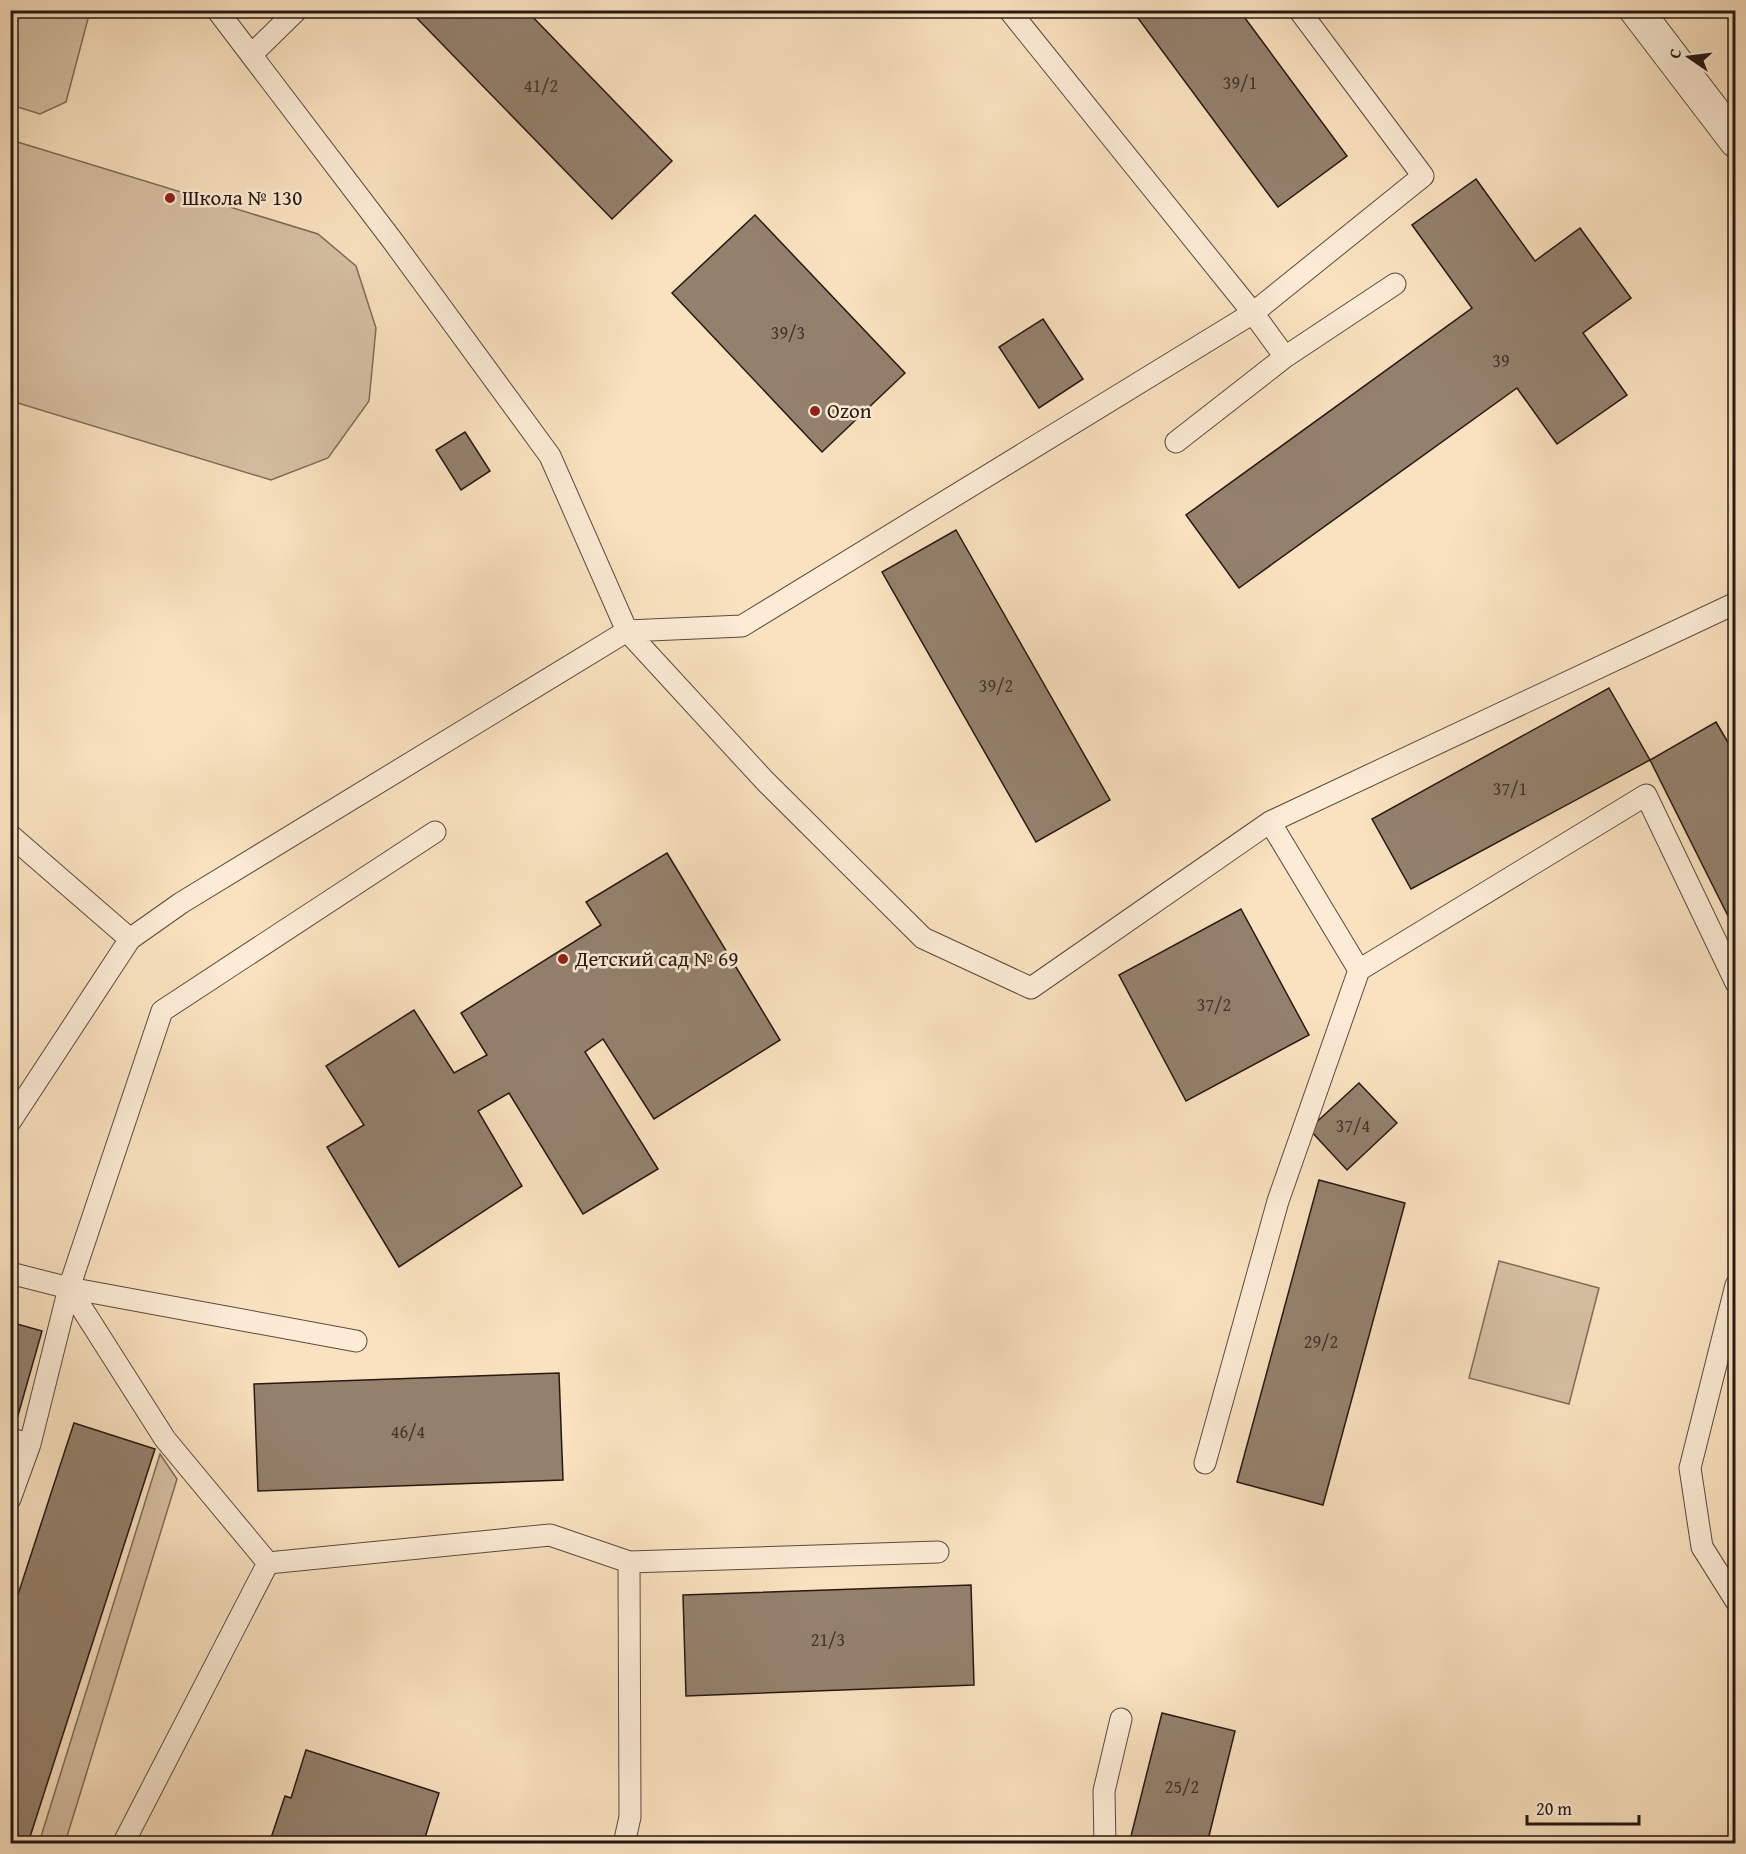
<svg xmlns="http://www.w3.org/2000/svg" width="1746" height="1854" font-family="'Gentium Book Plus',serif">
<rect width="100%" height="100%" fill="#fae2c0"/>
<filter id="stains"><feTurbulence type="fractalNoise" baseFrequency=".00333" numOctaves="4"/><feColorMatrix values="0 0 0 0 .2 0 0 0 0 .09 0 0 0 0 .02 0 0 0 .5 -.17"/></filter>
<radialGradient id="worn" r=".72"><stop offset=".6" stop-color="#630" stop-opacity="0"/><stop offset="1" stop-color="#630" stop-opacity=".3"/></radialGradient>
<path fill="#d6c0a3" stroke="#7e6c5b" stroke-width="1.5" d="M10,11h80l-24,91 -26,12 -29,-9z
M11,140l307,94 38,32 20,62 -7,73 -41,57 -57,22 -260,-79z
M1499,1261l100,27 -30,116 -100,-26z
M160,1454l17,25 -112,364h-26z"/>
<path fill="#94816d" stroke="#261813" stroke-width="1.5" d="M409,10h117l146,151 -60,58z
M1132,10h107l108,146 -69,51z
M1476,179l59,82 45,-33 51,70 -48,35 44,62 -70,49 -40,-56 -278,200 -53,-73 286,-207 -60,-83z
M755,215l150,158 -83,79 -150,-159z
M1043,319l40,60 -44,29 -40,-61z
M465,432l25,39 -29,19 -25,-40z
M956,530l154,270 -74,42 -154,-270z
M1609,688l41,72 -239,129 -39,-70z
M1716,722l20,34v176l-86,-172z
M667,853l113,187 -126,79 -51,-80 -18,13 73,117 -75,45 -74,-121 -31,18 44,75 -123,81 -72,-120 37,-22 -38,-59 88,-56 40,63 33,-18 -26,-42 140,-88 -15,-23z
M1241,909l68,126 -123,66 -67,-126z
M1359,1083l38,40 -50,47 -38,-41z
M1319,1180l86,23 -82,302 -86,-23z
M10,1322l32,9 -25,88 -7,-2z
M559,1373l4,107 -305,11 -4,-107z
M74,1423l81,26 -127,394 -18,-5v-219z
M971,1585l3,100 -288,11 -3,-101z
M1162,1713l73,18 -28,113h-78z
M306,1750l133,43 -16,51h-154l16,-48 6,2z"/>
<g fill="none" stroke-linecap="round" stroke-linejoin="round">
<defs>
<path id="service" d="M217,10l175,230 158,216 77,175 138,150 158,157 108,50 239,-166 466,-219
M1009,10l244,303 32,44
M251,55l46,-45
M1176,442l109,-85 110,-73
M1270,822l89,148 287,-175 90,188
M435,832l-273,179 -93,277 96,151 103,124 282,-28 79,27 1,255 -6,27
M10,835l120,104
M10,1122l120,-183 51,-36 446,-272 115,-5 511,-313 170,-137 -124,-166
M10,1273l59,15 -39,156 -20,-5
M1736,1285l-46,183 12,79 34,54
M69,1288l287,53
M1205,1463l73,-262 81,-231
M10,1499l20,-55
M629,1562l309,-10
M123,1844l145,-281
M1105,1844l-1,-53 17,-72"/>
<path id="tertiary" d="M1636,10l100,131"/>
</defs>
<use href="#service" stroke="#5b4a3e" stroke-width="23"/>
<use href="#tertiary" stroke="#5b4a3e" stroke-width="35"/>
<use href="#service" stroke="#fcecd6" stroke-width="21"/>
<use href="#tertiary" stroke="#fcecd6" stroke-width="33"/>
</g>
<g fill="#8f2418" stroke="#fcecd6" stroke-width="2">
<circle cx="170" cy="198" r="6"/>
<circle cx="815" cy="411" r="6"/>
<circle cx="563" cy="959" r="6"/>
</g>
<g text-anchor="middle" stroke-width="5" stroke-linejoin="round" paint-order="stroke">
<g font-size="18" fill="#42322a">
<text x="1240" y="89">39/1</text>
<text x="541" y="92">41/2</text>
<text x="788" y="339">39/3</text>
<text x="1501" y="367">39</text>
<text x="996" y="692">39/2</text>
<text x="1510" y="795">37/1</text>
<text x="1214" y="1011">37/2</text>
<text x="1353" y="1132">37/4</text>
<text x="1321" y="1348">29/2</text>
<text x="408" y="1438">46/4</text>
<text x="828" y="1646">21/3</text>
<text x="1182" y="1793">25/2</text>
</g>
<g font-size="21" fill="#261813" stroke="#fcecd6" text-anchor="start">
<text x="182" y="205">Школа № 130</text>
<text x="827" y="418">Ozon</text>
<text x="575" y="966">Детский сад № 69</text>
</g>
</g>
<rect width="1746" height="1854" fill="none" stroke="#fae2c0" stroke-width="36"/>
<rect x="12" y="12" width="1722" height="1830" fill="none" stroke="#261813" stroke-width="3"/>
<rect x="18" y="18" width="1710" height="1818" fill="none" stroke="#261813" stroke-width="1.5"/>
<g transform="translate(1689 57) rotate(284)" stroke="#fcecd6" stroke-width="4.5" paint-order="stroke">
<path d="M0-4.5L10 22L0 15L-10 22Z" fill="#261813"/>
<text y="-9" font-size="16" font-weight="bold" text-anchor="middle" fill="#261813">С</text>
</g>
<path d="M1527 1815v9h112v-9" fill="none" stroke="#261813" stroke-width="3"/>
<text x="1536" y="1815" font-size="18" fill="#261813" stroke="#fcecd6" stroke-width="4.5" paint-order="stroke">20 m</text>
<rect width="100%" height="100%" filter="url(#stains)"/>
<rect width="100%" height="100%" fill="url(#worn)"/>
</svg>
